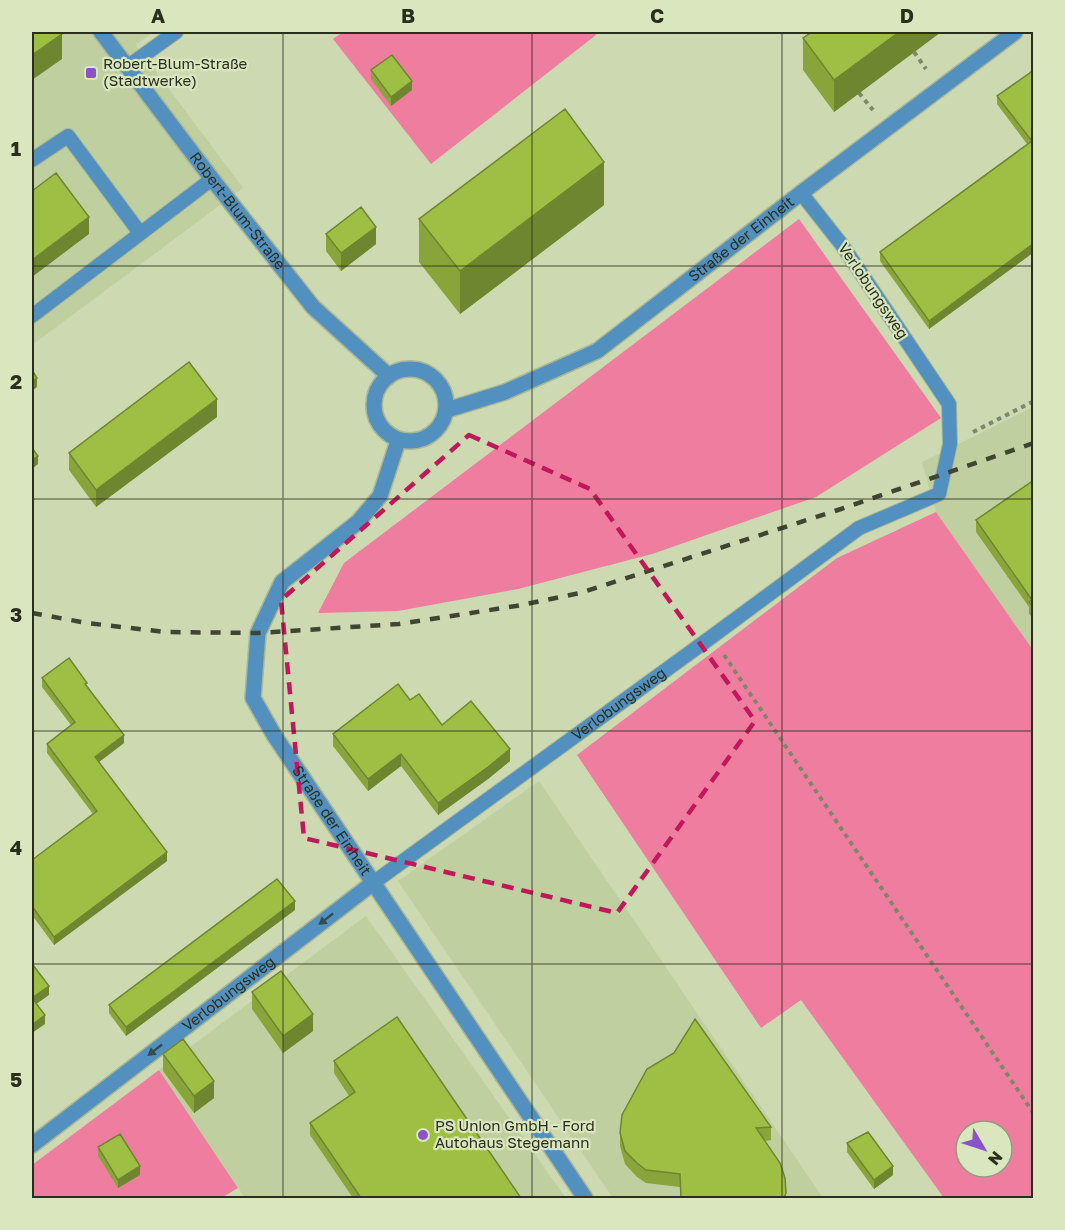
<svg xmlns="http://www.w3.org/2000/svg" width="1065" height="1230" font-family="'Golos Text',sans-serif">
<rect width="100%" height="100%" fill="#ccd9b1"/>
<path fill="#c0cfa0" d="M32,32h121l-17,13 107,143 -211,157z
M1033,407v243l-97,-138 -14,-50z
M539,781l284,417h-210l-215,-317z
M366,916l200,282h-321l-86,-128z"/>
<path fill="#ef7d9f" fill-rule="evenodd" d="M343,32h251l2,3 -165,129 -98,-125z
M799,219l142,199 -125,79 -164,57 -134,35 -120,22 -80,2 26,-50z
M936,512l97,138v548h-89l-143,-198 -40,28 -184,-273 260,-197zM966,1131h36v36h-36z
M159,1070l79,118 -17,10h-189v-33z"/>
<g fill="none" stroke-linecap="round" stroke-linejoin="round">
<defs>
<g id="service">
<path d="M127,67l49,-35"/>
<path d="M32,160l36,-24 72,97"/>
<path d="M32,316l180,-137"/>
<path id="s1" d="M373,883l337,-245 149,-110 80,-34 11,-50 -1,-40 -107,-159 -41,-52"/>
</g>
<g id="minor">
<path id="s2" d="M101,32l111,147 101,128 76,69"/>
<circle cx="410" cy="405" r="36"/>
<path id="s3" d="M447,410l58,-18 92,-41 204,-158 214,-161"/>
<path id="s4" d="M398,441l-18,55 -22,26 -76,60 -24,51 -5,65 21,37 311,463"/>
<path id="s5" d="M32,1145l341,-262"/>
</g>
</defs>
<use href="#service" stroke="#abb794" stroke-width="16"/>
<use href="#minor" stroke="#abb794" stroke-width="18"/>
<path stroke="#7e876a" stroke-width="4" stroke-dasharray="4.5 4.5" stroke-linecap="butt" d="M914,52l12,17
M859,93l14,17
M973,432l61,-31
M724,655l310,459"/>
<use href="#service" stroke="#5291bf" stroke-width="14"/>
<use href="#minor" stroke="#5291bf" stroke-width="15"/>
<path stroke="#3f4532" stroke-width="4.5" stroke-dasharray="10 10" stroke-linecap="butt" d="M32,613l55,10 78,9 93,1 141,-9 117,-18 64,-13 261,-84 193,-66"/>
</g>
<path fill="#89a43a" d="M941,32l-107,80 -31,-42v-32z
M371,70l41,20 -21,16 -20,-27z
M1034,70v182l-105,77 -49,-68v-9l147,-108 -30,-40v-8z
M604,205l-144,109 -41,-52v-43z
M326,234l50,10 -35,27 -15,-20z
M217,417l-121,90 -27,-37v-17z
M1034,480v139l-5,-5v-7l-53,-75v-12z
M42,678l45,9 37,56 -25,19 68,99 -113,84 -22,-30v-55l61,-46 -46,-61v-9l24,-19 -29,-38z
M410,700l32,25 68,36 -22,18 -50,36 -37,-49 -33,25 -35,-45v-12z
M295,910l-169,126 -17,-23v-8z
M252,992l61,39 -30,22 -31,-44z
M163,1054l51,44 -20,15 -31,-42z
M334,1061l187,137h-168l-43,-63v-12l39,-27 -15,-23z
M771,1127v13l-6,1 21,57h-106v-11l-34,-4 -9,-6 -12,-13 -5,-18v-13z
M847,1143l46,32 -19,14 -27,-37z
M98,1147l42,28 -22,13 -20,-32z"/>
<path fill="#6f8630" d="M899,32h42l-107,80v-32z
M62,34v25l-30,21v-25z
M412,81v9l-21,16v-9z
M604,162v43l-144,109v-43z
M89,217v17l-57,43v-17z
M376,227v17l-35,27v-18z
M1034,243v9l-105,77v-8z
M37,378v9l-5,4v-9z
M217,399v18l-121,90v-17z
M38,456v8l-6,5v-9z
M124,735v8l-29,22v-8z
M510,749v12l-22,18 -50,36v-12z
M401,754v12l-33,25v-12z
M167,852v9l-113,84v-8z
M295,901v9l-169,126v-9z
M49,986v9l-17,12v-9z
M313,1014v17l-30,22v-17z
M45,1015v9l-13,9v-8z
M214,1081v17l-20,15v-17z
M140,1166v9l-22,13v-8z
M893,1166v9l-19,14v-9z"/>
<path fill="#9fbf44" stroke="#6f8630" stroke-width="1.5" d="M32,32h28l2,2 -30,21z
M812,32h87l-65,48 -31,-42z
M392,55l20,26 -21,16 -20,-27z
M1034,70v173l-105,78 -49,-69 152,-111 -35,-45z
M565,109l39,53 -144,109 -41,-52z
M56,173l33,44 -57,43v-69z
M361,207l15,20 -35,26 -15,-19z
M189,362l28,37 -121,91 -27,-37z
M32,370l5,8 -5,4z
M32,448l6,8 -6,4z
M1034,480v128l-5,-6 3,-2 -56,-80z
M69,658l18,25 -2,1 39,51 -29,22 72,95 -113,85 -22,-31v-46l65,-49 -50,-67 28,-22 -33,-44z
M398,684l12,16 9,-6 23,31 29,-24 39,48 -22,18 -50,36 -37,-49 -33,25 -35,-45z
M277,879l18,22 -169,126 -17,-22z
M33,965l16,21 -17,12 13,17 -13,10v-59z
M281,971l32,43 -30,22 -31,-44z
M397,1017l124,181h-160l-51,-75 45,-31 -21,-31z
M695,1019l76,108 -15,1 24,35 5,15 1,15 -2,5h-103l-1,-24 -34,-4 -9,-7 -12,-12 -5,-18 2,-18 25,-46 27,-16z
M183,1039l31,42 -20,15 -31,-42z
M868,1132l25,34 -19,14 -27,-37z
M120,1134l20,32 -22,14 -20,-33z"/>
<defs><path id="oneway-solid" d="M-6-.8H1V-3.2L6.5 0L1 3.2V.8H-6Z" transform="scale(1.5)"/></defs>
<g fill="#354c4e">
<use href="#oneway-solid" transform="translate(326 919) rotate(142)"/>
<use href="#oneway-solid" transform="translate(155 1050) rotate(142)"/>
</g>
<path fill="none" stroke="#c2185b" stroke-width="4.5" stroke-dasharray="12 8" stroke-linejoin="round" d="M469,435l121,54 165,232 -138,192 -313,-75 -23,-238z"/>
<path fill="none" stroke="#292e1e" stroke-width="1.5" stroke-opacity="0.55" d="M283,32v1166M532,32v1166M782,32v1166M32,266h1002M32,499h1002M32,731h1002M32,964h1002"/>
<g fill="#8a53ca" stroke="#d9e6be" stroke-width="2">
<rect x="85" y="67" width="12" height="12" rx="3"/>
<circle cx="423" cy="1135" r="6"/>
</g>
<g text-anchor="middle" stroke-width="4.5" stroke-linejoin="round" paint-order="stroke">
<g font-size="15" fill="#292e1e" stroke="#d9e6be" text-anchor="start">
<text x="103" y="69">Robert-Blum-Straße<tspan x="103" dy="17">(Stadtwerke)</tspan></text>
<text x="435" y="1131">PS Union GmbH - Ford<tspan x="435" dy="17">Autohaus Stegemann</tspan></text>
</g>
<g font-size="15" fill="#292e1e" stroke="#d9e6be">
<text dy="5" stroke="none"><textPath href="#s2" startOffset="225">Robert-Blum-Straße</textPath></text>
<text dy="5" stroke="none"><textPath href="#s3" startOffset="344">Straße der Einheit</textPath></text>
<text transform="translate(873 291) rotate(56)" y="5">Verlobungsweg</text>
<text dy="5" stroke="none"><textPath href="#s1" startOffset="304">Verlobungsweg</textPath></text>
<text dy="5" stroke="none"><textPath href="#s4" startOffset="456">Straße der Einheit</textPath></text>
<text dy="5" stroke="none"><textPath href="#s5" startOffset="248">Verlobungsweg</textPath></text>
</g>
</g>
<rect width="1065" height="1230" fill="none" stroke="#d9e6be" stroke-width="66"/>
<g transform="translate(984 1149) rotate(129)"><circle r="28" fill="#d9e6be" stroke="#939c7e" stroke-width="1.5"/>
<path d="M0-4.5L10 22L0 15L-10 22Z" fill="#8a53ca"/>
<text y="-9" font-size="16" font-weight="bold" text-anchor="middle" fill="#292e1e">N</text>
</g>
<rect x="33" y="33" width="999" height="1164" fill="none" stroke="#292e1e" stroke-width="2"/>
<g font-size="20" text-anchor="middle" font-weight="bold" fill="#292e1e">
<text x="158" y="23">A</text>
<text x="408" y="23">B</text>
<text x="657" y="23">C</text>
<text x="907" y="23">D</text>
<text x="16" y="156">1</text>
<text x="16" y="389">2</text>
<text x="16" y="622">3</text>
<text x="16" y="855">4</text>
<text x="16" y="1087">5</text>
</g>
</svg>
